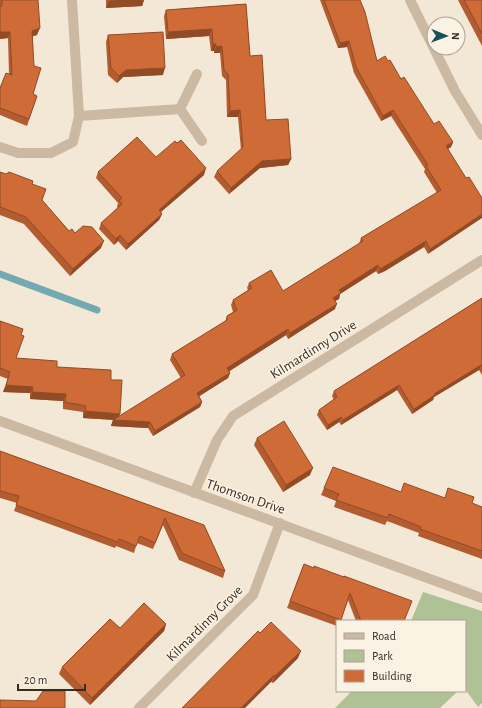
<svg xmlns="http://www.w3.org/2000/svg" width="482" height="708" font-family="'Alegreya Sans',sans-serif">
<rect width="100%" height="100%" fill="#f3e8d6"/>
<path fill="#afc296" d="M423,592l59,19v92l-4,4 -13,-18v-68h-54z
M352,691h106l-18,17h-105z"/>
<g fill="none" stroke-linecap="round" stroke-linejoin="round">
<path stroke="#73a9b2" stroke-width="7" d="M0,274l97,36"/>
<path stroke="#cbb9a2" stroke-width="10" d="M410,0l45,91 27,44
M180,109l17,-35
M79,116l101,-7 22,32
M0,147l18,6h33l22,-11 6,-26 -7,-116
M0,421l482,177
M194,493l23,-53 16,-24 249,-156
M139,708l114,-113 27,-72"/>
</g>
<path fill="#b25c2f" d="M0,0h38l-1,35 -4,1v58l4,2 -10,30 -27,-11v-27l9,-14 -1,-36 -8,1z
M106,0h38l-2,6 -36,2z
M320,0h40l17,61h11l46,63 19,18 -2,5 -4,2 19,29 -38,76 -4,-7 -39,24 -7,3 -2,-3 -36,23 -1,5 -4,2v8l-47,30 -2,-4 -57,36 1,2 -2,5 -29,18 3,6 -2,5 -47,29 -5,-8 -37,-2 2,-6 -30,-2v-6l-20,-3v-8l-33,-2v-6l-27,-1 5,-13 -8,-3v-55l21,14 -5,23 95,22 9,34 -1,3 62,-39 -11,-18 2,-6 53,-32 2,-6 6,-4 -2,-7 2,-5 15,-10 -1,-2 2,-5 34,8 76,-47 2,-6 76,-45 -13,-21 1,-3 -34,-53 -10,5 -27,-48 -7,-26 -9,1z
M458,0h24v46l-21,-40z
M246,4l4,52 16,64 25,39 -3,6 -28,3 -31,26 -15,-17 3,-6 24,-21 -3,-33h-11l-1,-37 -4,-4 -2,-23h-6v-2h-3l-2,-15 -43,3 -2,-23 2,-6z
M108,35l55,40 -40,2 -6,6 -9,-8 -2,-33z
M156,157l48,18 -43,37 1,2 -3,6 -33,30 -8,-9 -4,4 -15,-16 2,-6 17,-15 -1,-1 1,-4 -22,-25 2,-6z
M0,172l32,12 10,16 27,31 6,2 26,15 -31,28 -46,-52 -24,-9z
M482,298v77l-3,-5 -45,27 -1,3 -21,14 -15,-24 -56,35 -2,-3 -12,8 -10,-15 2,-5 15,-10 -2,-4 2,-5z
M257,438l53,37 -27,17 -29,-47z
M0,451l204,74 21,46 -2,7 -44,-18 -16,-35 -10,24 -16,-6 -3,10 -18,-7 -1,2 -101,-37 3,-8 -17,-5z
M324,488l77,4 44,6 27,5 10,4v52l-64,-23 1,-3 -32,-12 -2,4 -51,-18 2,-6 -15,-6z
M304,564l10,4 29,9 1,-1 60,45h-48l-8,-21 -8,21h-3v5l-50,-18z
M166,624l-2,7 -74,74 -31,-31 3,-7 58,-39z
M260,633l38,25 -25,25 -2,-1z"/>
<path fill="#914b26" d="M118,0h26l-2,6 -36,2 3,-7z
M40,28l-3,7 -7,2 2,-6z
M212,29l-3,7 -43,3 2,-7z
M0,32h10l-2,6 -8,1z
M349,41l-2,6 -9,1 2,-5z
M213,44h3l-2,7h-3z
M222,46l-2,7h-6l2,-6z
M165,68l-2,7 -40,2 -6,6 2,-7 7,-6z
M240,110l-2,7h-11l3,-6z
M393,110l-2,6 -10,5 2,-5z
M453,142l-2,5 -7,5 2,-6z
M291,159l-3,6 -28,3 -31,26 2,-6 31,-27z
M206,168l-2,7 -48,41 3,-6z
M162,214l-3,6 -33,30 2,-6z
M482,214v4l-54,36 2,-5z
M120,235l-2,6 -4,4 2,-6z
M104,241l-3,7 -31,28 3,-7z
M426,241l-2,6 -39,24 -7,3 2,-5z
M378,265l-2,6 -36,23 -1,5 -8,4 2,-5 6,-8z
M337,304l-2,5 -47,30 2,-6z
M288,329l-2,6 -61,39 2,-6z
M481,365l-2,5 -45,27 -1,3 -21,14 2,-5 20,-15z
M230,373l-2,5 -33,21 2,-6z
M6,385l27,2 -3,6 -27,-1z
M399,385l-2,5 -56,35 2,-5z
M32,392l34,2 -3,7 -33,-2z
M202,402l-2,5 -47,29 2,-5z
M85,411l35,3 -3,6 -34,-2z
M341,417l-2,5 -12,8 1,-5z
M113,420l37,2 -2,6 -37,-2z
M313,468l-3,7 -27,17 3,-7z
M166,624l-2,7 -74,74 2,-7z
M301,651l-3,7 -25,25 2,-7z
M274,675l-3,7 -26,26h-4z"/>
<path fill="#cf6b37" stroke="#914b26" d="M2,0h36l2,28 -8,3 2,35 7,2 -8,26 4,2 -8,23 -29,-11v-20l6,-15 6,2 -2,-43h-10v-26h2z
M324,0h36l5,12 12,49 8,-5 3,5 2,-1 11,19 3,-2 30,47 5,-3 14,21 -7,4 20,32 3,-1 13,21v16l-52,35 -4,-8 -39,24 -7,4 -2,-4 -39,25 2,3 -8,5 4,6 -47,29 -2,-4 -61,39 3,5 -33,20 5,9 -47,29 -5,-9 -37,-2 72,-45 -13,-21 55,-34v-4l10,-6 -4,-10 19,-12 -3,-5 22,-13 12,21 80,-50 -2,-3 80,-48 -15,-24 2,-1 -35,-55 -10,6 -27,-49 -7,-26 -9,2z
M464,0h18v34z
M246,4l4,52 12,-1 4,65 22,-1 3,40 -29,2 -31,27 -14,-17 26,-24 -3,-37 -10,1 -2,-37 -4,-4 -2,-24 -6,1v-3h-3l-1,-15 -44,3 -2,-22z
M163,32l2,36 -39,2 -7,6 -8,-8 -3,-33z
M137,137l19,20 19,-16 2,2 4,-3 25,28 -47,42 3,4 -34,30 -8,-9 -4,4 -15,-16 21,-19 -3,-4 3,-2 -24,-26z
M0,172l6,2 3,-2 24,9 -1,3 14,5 -4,11 27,31 3,-2 3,4 8,-7 9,1 12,14 -31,28 -47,-52 -26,-10z
M482,298v69l-1,-2 -47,29 1,1 -21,14 -15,-24 -56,35 -2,-3 -13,8 -9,-15 18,-13 -3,-6z
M0,321l23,8 -2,6 3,1 -8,22 41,3v6l54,3v10h11l-2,34 -35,-3 1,-5 -21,-4 1,-8 -34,-2 1,-5 -27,-2 4,-13 -10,-4z
M284,421l29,47 -27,17 -29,-47z
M0,451l204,74 21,46 -43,-18 -17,-35 -10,25 -15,-7 -4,10 -17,-7 -1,3 -102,-37 3,-9 -19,-5z
M333,467l68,25 3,-9 41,15 3,-10 26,9 -2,6 10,4v44l-62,-22 1,-2 -32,-13 -1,4 -52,-18 3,-6 -15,-6z
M304,564l10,4v-2l30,11v-1l68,25 -8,20h-43l-11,-28 -9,27 -51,-19z
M144,603l22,21 -74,74 -30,-31 48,-48 10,9z
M271,622l30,29 -26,25 -1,-1 -33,33h-59l76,-77 2,2z
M43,691h22v17h-65v-8l36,1z"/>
<g text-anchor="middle" stroke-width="3" stroke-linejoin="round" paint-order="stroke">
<g font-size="14" fill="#352b25" stroke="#faf2e3">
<text transform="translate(313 349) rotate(-32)" y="5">Kilmardinny Drive</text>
<text transform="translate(246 496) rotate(19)" y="5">Thomson Drive</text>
<text transform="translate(204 623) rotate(-45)" y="5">Kilmardinny Grove</text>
</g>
</g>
<rect x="336" y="620" width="130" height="72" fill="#faf2e3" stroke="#aba297"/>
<rect x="344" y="633" width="20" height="6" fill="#cbb9a2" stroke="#aba297"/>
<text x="372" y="640" font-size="12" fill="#352b25">Road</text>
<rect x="344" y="650" width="20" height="12" fill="#afc296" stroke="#aba297"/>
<text x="372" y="660" font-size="12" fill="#352b25">Park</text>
<rect x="344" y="670" width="20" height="12" fill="#cf6b37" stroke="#aba297"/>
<text x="372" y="680" font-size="12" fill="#352b25">Building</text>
<g transform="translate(446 36) rotate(91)"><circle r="19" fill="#faf2e3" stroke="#aba297"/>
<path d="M0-3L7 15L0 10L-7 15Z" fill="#184f59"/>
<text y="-6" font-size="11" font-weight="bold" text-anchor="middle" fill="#352b25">N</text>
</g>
<path d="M18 684v6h67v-6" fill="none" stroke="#352b25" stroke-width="2"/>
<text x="24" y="684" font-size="12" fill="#352b25" stroke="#faf2e3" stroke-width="3" paint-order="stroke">20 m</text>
</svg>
